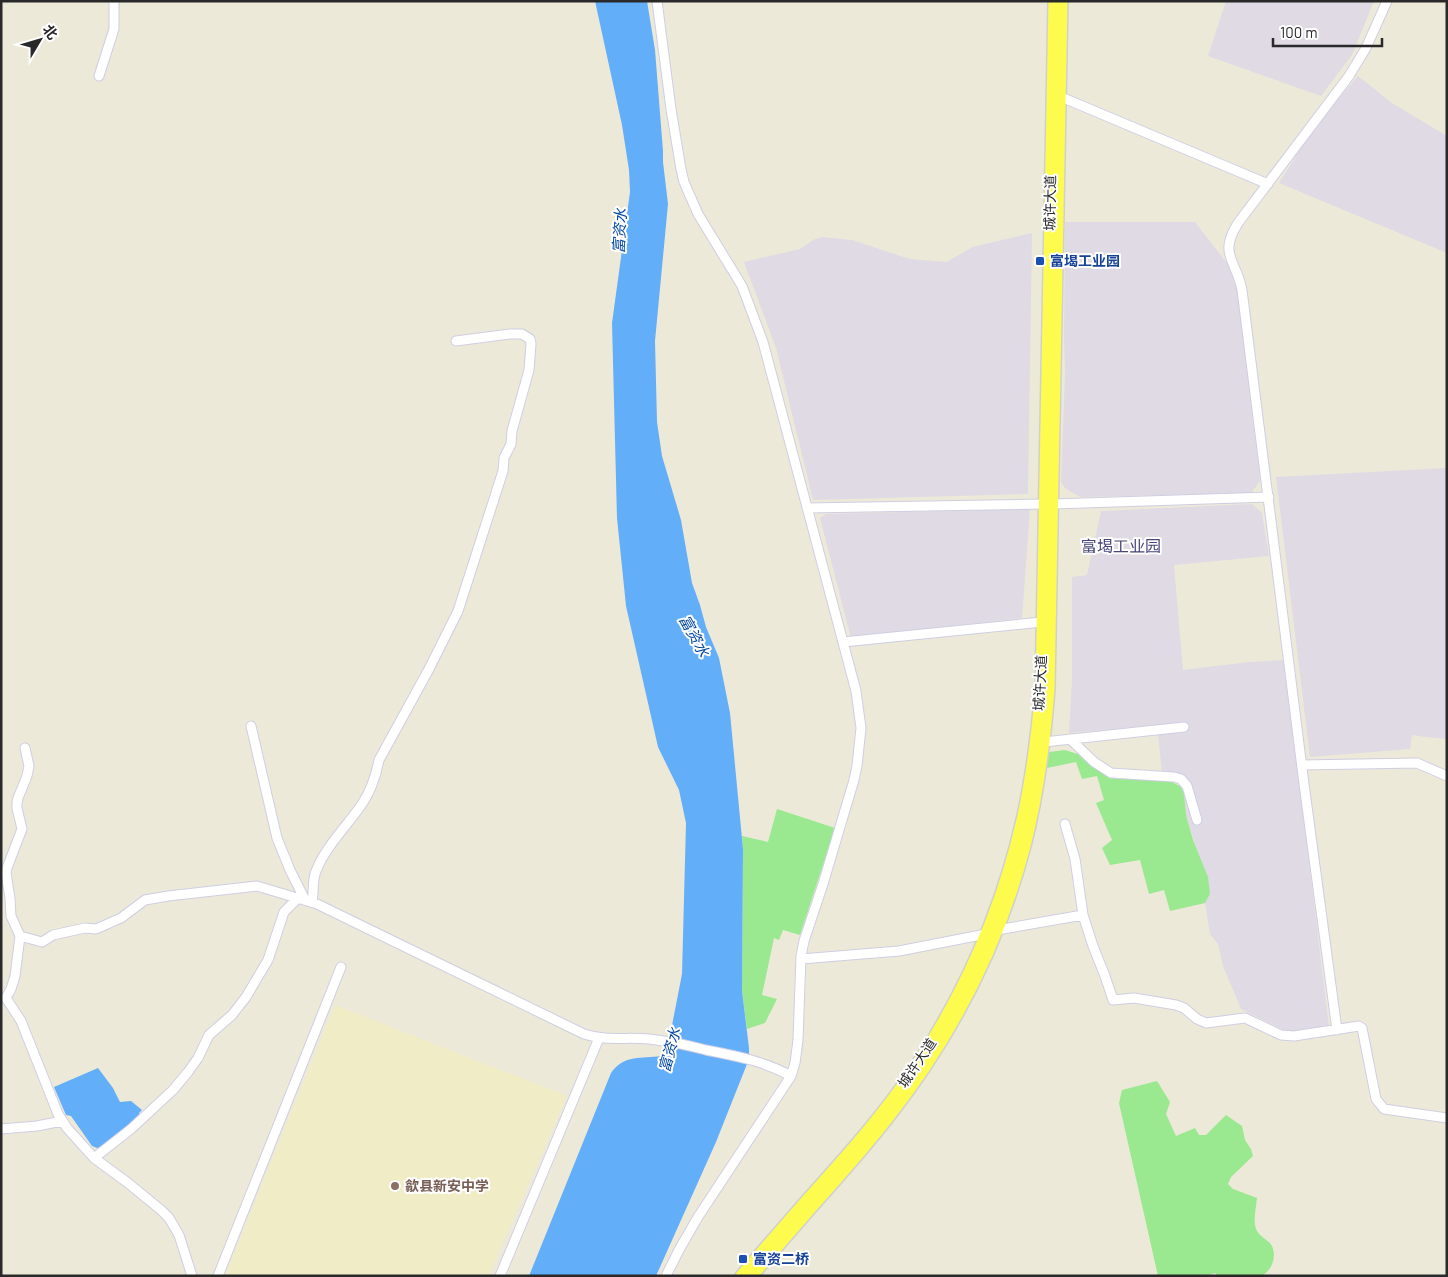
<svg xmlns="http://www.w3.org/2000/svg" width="1448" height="1277" font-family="Barlow,'Noto Sans SC',sans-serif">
<rect width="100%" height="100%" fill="#ede9d9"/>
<path fill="#dfdae4" d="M1226,1h148l-22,54 -31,41 -113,-40z
M1358,76l34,27 55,33v117l-168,-70 36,-57z
M1065,222h130l41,53 24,206 -9,12 -171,4 -15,-9 -4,-6 4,-108 -1,-37z
M1032,233l-4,261 -215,6 -37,-152 -32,-86 56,-13 13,-9 9,-3 30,3 58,19 36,3 27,-15z
M1447,468v271l-21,-2 -14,-2 -2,14 -100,8 -34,-280z
M1252,504l10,9 7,43 -95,9 9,105 66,-8 35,-2 45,366 -41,6 -47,-23 -18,-43 -5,-22 -8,-10 -5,-31 5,-9 -24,-79 -2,-22 -4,-7 3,-11 -21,-2 -5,-48 -88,8 3,-53v-103l15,-2 14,-64z
M1030,509l-8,109 -171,20 -31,-120 6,-4z"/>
<path fill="#f0ecc6" d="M335,1005l232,91 -79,180h-263z"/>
<path fill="#9ae890" d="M1065,750l16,5 19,15 68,10 12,6 4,7 2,22 7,25 15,37 2,17 -5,9 -35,8 -6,-21 -15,4 -9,-34 -30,5 -8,-17 10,-8 -16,-37 8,-3 -7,-24 -15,3 -6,-17 -29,6 2,-16z
M777,809l58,19 -35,107 -17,-5 -4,10 -5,-2 -12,57 15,4 -12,24 -18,6 -5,-38 1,-142 -1,-13 26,6z
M1157,1081l13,21 -4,12 10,22 19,-8 4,7h7l20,-20 16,11 3,14 6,9 2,7 -22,21 -3,7 5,5 24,9c-1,10 -4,22 -1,31 3,8 12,10 16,17 5,11 0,25 -11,30 -5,1 -35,0 -43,0l-3,-3 -10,3h-47l-39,-173 3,-13z"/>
<path fill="#62aef8" d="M595,1h52l8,49 8,101v11l5,42 -13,137 2,81 5,34 19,64 11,63 8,22 6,22 13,31 11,55 13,136 -1,142 7,57v11l-33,83 -60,134h-127l82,-203c13,-19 31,-14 50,-17l5,-5 2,-5 14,-72 4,-151 -7,-33 -21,-43 -32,-141 -9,-88 -5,-195 18,-131 -1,-22 -7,-45z
M98,1068l15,20 7,14 11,-1 11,9 -3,3 1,2 -38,32 -5,1 -5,-2 -21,-30 -5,-1 -12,-28z"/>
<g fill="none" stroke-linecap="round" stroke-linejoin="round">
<defs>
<path id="minor" d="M657,1l14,108 10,60 3,13 14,32 44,72 21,56 93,349 5,37 -4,38 -3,14 -31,104 -19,57 -3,15 -3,84 -3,23 -4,13 -93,141 -19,33 -13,26
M99,76l15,-47v-28
M1061,97l207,87
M1053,504l216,-7
M807,508l237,-4
M843,642l199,-20
M251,726l26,112 13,32 15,30
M1070,739l24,23 17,11 63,4 7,2 6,7 10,34
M1044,742l140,-15
M25,748l4,18 -2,10 -9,22 -1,5v5l5,21 -15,39 -1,5 4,25 1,18 9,20 -5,40 -4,13 -5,9 15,23 37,93 9,14 27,30 34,25 33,27 8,8 10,17 13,41
M1302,765l115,-2 30,13
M1065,824l10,35 8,56 10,31 12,30 8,24 21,-2 42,7 8,3 13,11 9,4 39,-5 36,17 13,1 65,-10 3,2 14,71 8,10 63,9
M312,902c2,-10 0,-21 4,-31 10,-25 31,-45 46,-67 9,-13 14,-29 17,-44l50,-91 29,-58 45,-140 1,-13 7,-14 1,-13 17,-61 2,-26 -1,-5 -8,-5h-12l-54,7
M997,930l86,-15
M20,936l22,6 11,-7 32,-7 11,1 25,-11 24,-18 23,-4 89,-10 60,18 267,130c21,7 43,3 65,5 19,2 38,6 57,11 30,6 58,11 85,26
M801,959l98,-8 87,-17
M1337,1030l-33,-246 -62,-494c-6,-31 -24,-35 -4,-67l111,-147 17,-28 21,-47
M1,1129l36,-3 25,-5
M94,1158l37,-29 42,-39 15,-18 10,-14 11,-23 23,-20 14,-18 22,-37 16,-48 14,-14
M218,1276l123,-309
M500,1276l99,-238"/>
<path id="major" d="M741,1276c21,-25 43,-50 64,-74 33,-37 66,-73 95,-113 58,-81 100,-173 122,-269 10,-43 15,-87 19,-131l13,-688
M752,1276c20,-23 40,-46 60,-69 26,-29 52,-58 76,-89 63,-80 111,-173 137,-272 13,-51 20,-104 24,-157l13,-688"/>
</defs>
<use href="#minor" stroke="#cfcee3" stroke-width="11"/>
<use href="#major" stroke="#d0d0d0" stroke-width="14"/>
<use href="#minor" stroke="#fff" stroke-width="9"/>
<use href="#major" stroke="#fcfb4e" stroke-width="11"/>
</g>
<g fill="#1a4fb4" stroke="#fff" stroke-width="2">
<rect x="1035" y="256" width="10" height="10" rx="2.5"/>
<rect x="738" y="1254" width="10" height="10" rx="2.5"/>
</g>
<circle fill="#8d6e63" stroke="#fff" stroke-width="2" cx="395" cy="1186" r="5"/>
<g text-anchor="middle" stroke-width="4" stroke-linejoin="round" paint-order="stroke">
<g font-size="14" fill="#292929" stroke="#fff">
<text transform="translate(1050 203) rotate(-89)" y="5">城许大道</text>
<text transform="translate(1040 683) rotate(-87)" y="5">城许大道</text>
<text transform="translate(917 1063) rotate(-56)" y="5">城许大道</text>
</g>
<g font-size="14" font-weight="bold" fill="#164399" stroke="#fff" text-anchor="start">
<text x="1050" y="266">富堨工业园</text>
<text x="753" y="1264">富资二桥</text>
</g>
<g font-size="14" font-weight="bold" fill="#785e54" stroke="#fff" text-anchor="start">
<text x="405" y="1191">歙县新安中学</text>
</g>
<g font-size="15" font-style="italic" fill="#0247a3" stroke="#fff">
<text transform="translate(620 231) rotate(-87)" y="5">富资水</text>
<text transform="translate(694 636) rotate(61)" y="5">富资水</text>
<text transform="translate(670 1050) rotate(-75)" y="5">富资水</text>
</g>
<g font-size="16" fill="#48467d" stroke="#fff">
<text x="1121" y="552">富堨工业园</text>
</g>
</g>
<rect width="1448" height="1277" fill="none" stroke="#292929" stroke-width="5"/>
<g transform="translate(40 40) rotate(52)" stroke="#ffffff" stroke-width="4" paint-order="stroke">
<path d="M0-4L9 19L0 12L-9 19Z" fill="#292929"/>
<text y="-8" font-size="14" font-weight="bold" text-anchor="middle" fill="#292929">北</text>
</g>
<path d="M1273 38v8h109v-8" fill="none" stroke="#292929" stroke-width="2.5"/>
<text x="1280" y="38" font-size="15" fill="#292929" stroke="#ffffff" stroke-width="4" paint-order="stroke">100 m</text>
</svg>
